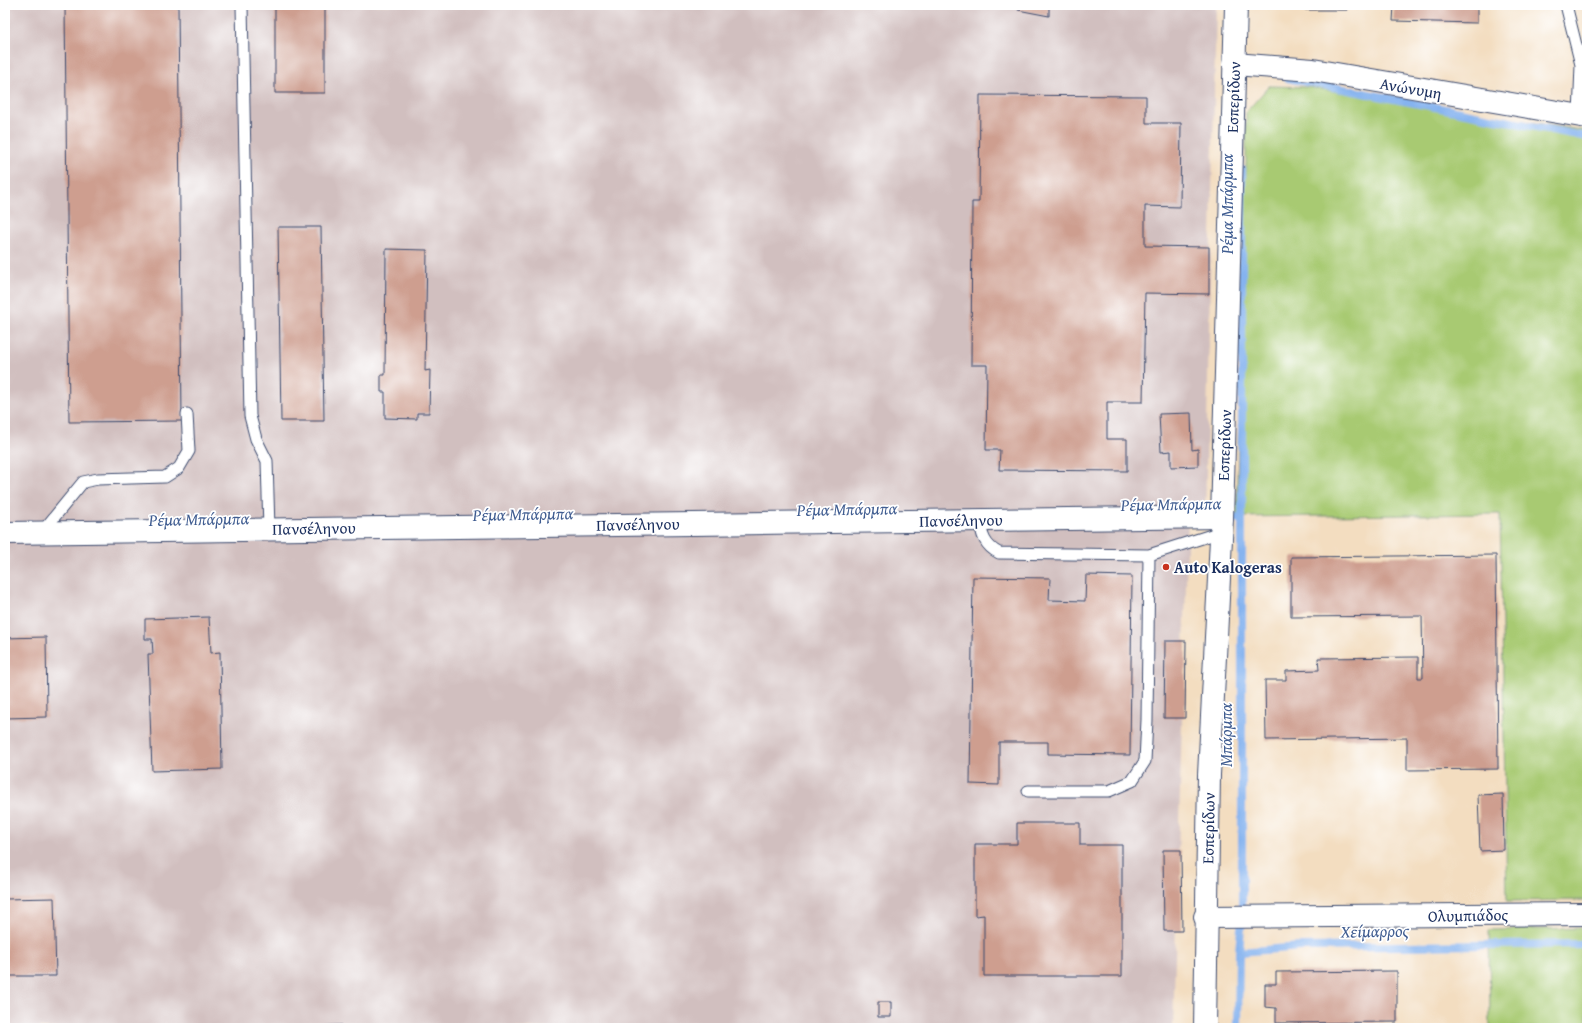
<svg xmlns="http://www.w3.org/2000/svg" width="1592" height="1033" font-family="'Gentium Book Plus',serif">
<rect width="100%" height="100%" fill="#fff"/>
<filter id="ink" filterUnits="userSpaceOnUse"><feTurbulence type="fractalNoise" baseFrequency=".025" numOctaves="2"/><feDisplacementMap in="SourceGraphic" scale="8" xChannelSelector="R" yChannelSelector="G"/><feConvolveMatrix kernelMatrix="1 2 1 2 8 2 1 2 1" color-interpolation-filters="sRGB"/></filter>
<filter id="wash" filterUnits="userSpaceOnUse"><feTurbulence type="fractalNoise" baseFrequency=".012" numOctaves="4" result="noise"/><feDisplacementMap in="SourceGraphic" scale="16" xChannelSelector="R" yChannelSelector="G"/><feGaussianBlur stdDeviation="0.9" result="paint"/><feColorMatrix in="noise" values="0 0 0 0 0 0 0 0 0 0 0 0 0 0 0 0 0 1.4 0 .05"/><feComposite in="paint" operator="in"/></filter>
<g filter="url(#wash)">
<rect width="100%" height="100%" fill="#f3ddc0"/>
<path fill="#d1bfbf" d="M5,5h1211l-11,512h-17l-15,511h-1168z"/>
<path fill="#a8ca72" stroke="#627c68" d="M1269,86l39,1 279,44v769l-80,1 -7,-387 -264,3 10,-354v-51z
M1587,928v100h-97l-1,-98z"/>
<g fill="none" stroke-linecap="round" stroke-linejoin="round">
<path stroke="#85b3ef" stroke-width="8" d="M1287,78l300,59
M1224,519l17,-1
M1239,952l3,-35v-747
M1238,1028l1,-76 62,-5 286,-3"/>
</g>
<g id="blocks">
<path fill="#ce9e8f" d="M65,5h113l4,416 -113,1z
M275,5h50v88h-50z
M1018,5h31v11l-31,-6z
M1305,5h42v5h-42z
M1394,5h83v18l-84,-2z
M980,95l166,1v27h35l-1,84 -35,-1v40l64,1v47l-64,-1 -2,109h-36v37h20v32l-128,-1 1,-20h-14l1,-85h-16l1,-163h7z
M278,227h43l3,194h-43z
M386,249l41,1 -2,121 5,-1 -1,43h-12v6l-32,-1v-26h-4v-17h4z
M1191,413l1,37 6,-1v17l-27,1v-16l-10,1 -2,-38z
M1496,555l2,214 -91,1v-32l-141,2 -1,-60h21v-9l33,-1 -1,-12 100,-1v21h5l-1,-62 -131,1v-60z
M1086,575l46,1 -2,179 -82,-1v-12h-49v43l-29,-1 3,-207 77,1 -1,22 36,1z
M209,617l2,36 9,-1 2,117 -70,2 -4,-117h5l-1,-15h-7v-20z
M46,637l1,80 -42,1v-80z
M1165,641h21l-1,77h-21z
M1503,794l1,56 -24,1 -2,-56z
M1017,823h63v22h42v131h-138v-61l-9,1v-72h42z
M1163,850h18l1,81h-18z
M54,898l2,78h-51v-77z
M1397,971v51l-121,1v-15l-11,-1v-23h11v-12z
M878,1002h13v15h-13z
M342,1025v3h-35v-2z"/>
</g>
</g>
<g filter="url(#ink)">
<use href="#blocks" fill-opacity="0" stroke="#3b496d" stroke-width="1"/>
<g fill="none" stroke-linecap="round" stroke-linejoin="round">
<defs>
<path id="service" d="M242,5l8,411 6,23 11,22 2,68
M1566,5l15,60 -2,51
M980,519c1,16 5,27 19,34l150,2
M42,532l41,-50 15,-3 67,-2 14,-9 10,-17 -2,-37
M1028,791h81l23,-10 13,-20 2,-41 2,-165 72,-23"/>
<path id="minor" d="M1234,64l79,6 274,47
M5,533l1217,-16
M1205,917l382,-3"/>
<path id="tertiary" d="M1205,1028l4,-253 13,-256 14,-514"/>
</defs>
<use href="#service" stroke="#3b496d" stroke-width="13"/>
<use href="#minor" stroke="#3b496d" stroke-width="24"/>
<use href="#tertiary" stroke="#3b496d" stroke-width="24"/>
<use href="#service" stroke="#fff" stroke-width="11"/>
<use href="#minor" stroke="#fff" stroke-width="22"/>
<use href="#tertiary" stroke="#fff" stroke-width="22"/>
</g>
</g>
<circle fill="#c8321e" stroke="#fff" stroke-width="1.5" cx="1166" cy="567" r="4"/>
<g text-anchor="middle" stroke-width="3.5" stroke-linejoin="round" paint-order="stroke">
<g font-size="16" fill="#1b2f5e" stroke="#fff">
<text transform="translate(1411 88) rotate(10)" y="6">Ανώνυμη</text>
<text transform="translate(1233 97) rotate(-88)" y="6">Εσπερίδων</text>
<text transform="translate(1224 445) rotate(-88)" y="6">Εσπερίδων</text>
<text transform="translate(961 520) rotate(-1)" y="6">Πανσέληνου</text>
<text transform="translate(638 524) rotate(-1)" y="6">Πανσέληνου</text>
<text transform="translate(314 528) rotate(-1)" y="6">Πανσέληνου</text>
<text transform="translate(1208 828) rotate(-89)" y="6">Εσπερίδων</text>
<text transform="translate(1468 915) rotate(-1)" y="6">Ολυμπιάδος</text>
</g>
<g font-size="16" font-weight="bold" fill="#1b2f5e" stroke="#fff" text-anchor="start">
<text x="1174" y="573">Auto Kalogeras</text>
</g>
<g font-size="17" font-style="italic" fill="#405d91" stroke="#fff">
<text transform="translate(1227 204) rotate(-90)" y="6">Ρέμα Μπάρμπα</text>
<text transform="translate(1171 504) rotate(-1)" y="6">Ρέμα Μπάρμπα</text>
<text transform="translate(847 509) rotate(-1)" y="6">Ρέμα Μπάρμπα</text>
<text transform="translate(523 514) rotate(-1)" y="6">Ρέμα Μπάρμπα</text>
<text transform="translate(199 519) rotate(-1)" y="6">Ρέμα Μπάρμπα</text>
<text transform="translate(1226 735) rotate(-90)" y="6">Μπάρμπα</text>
<text transform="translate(1375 931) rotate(-1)" y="6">Χείμαρρος</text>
</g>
</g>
<rect width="1592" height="1033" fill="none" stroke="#fff" stroke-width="20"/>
</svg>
